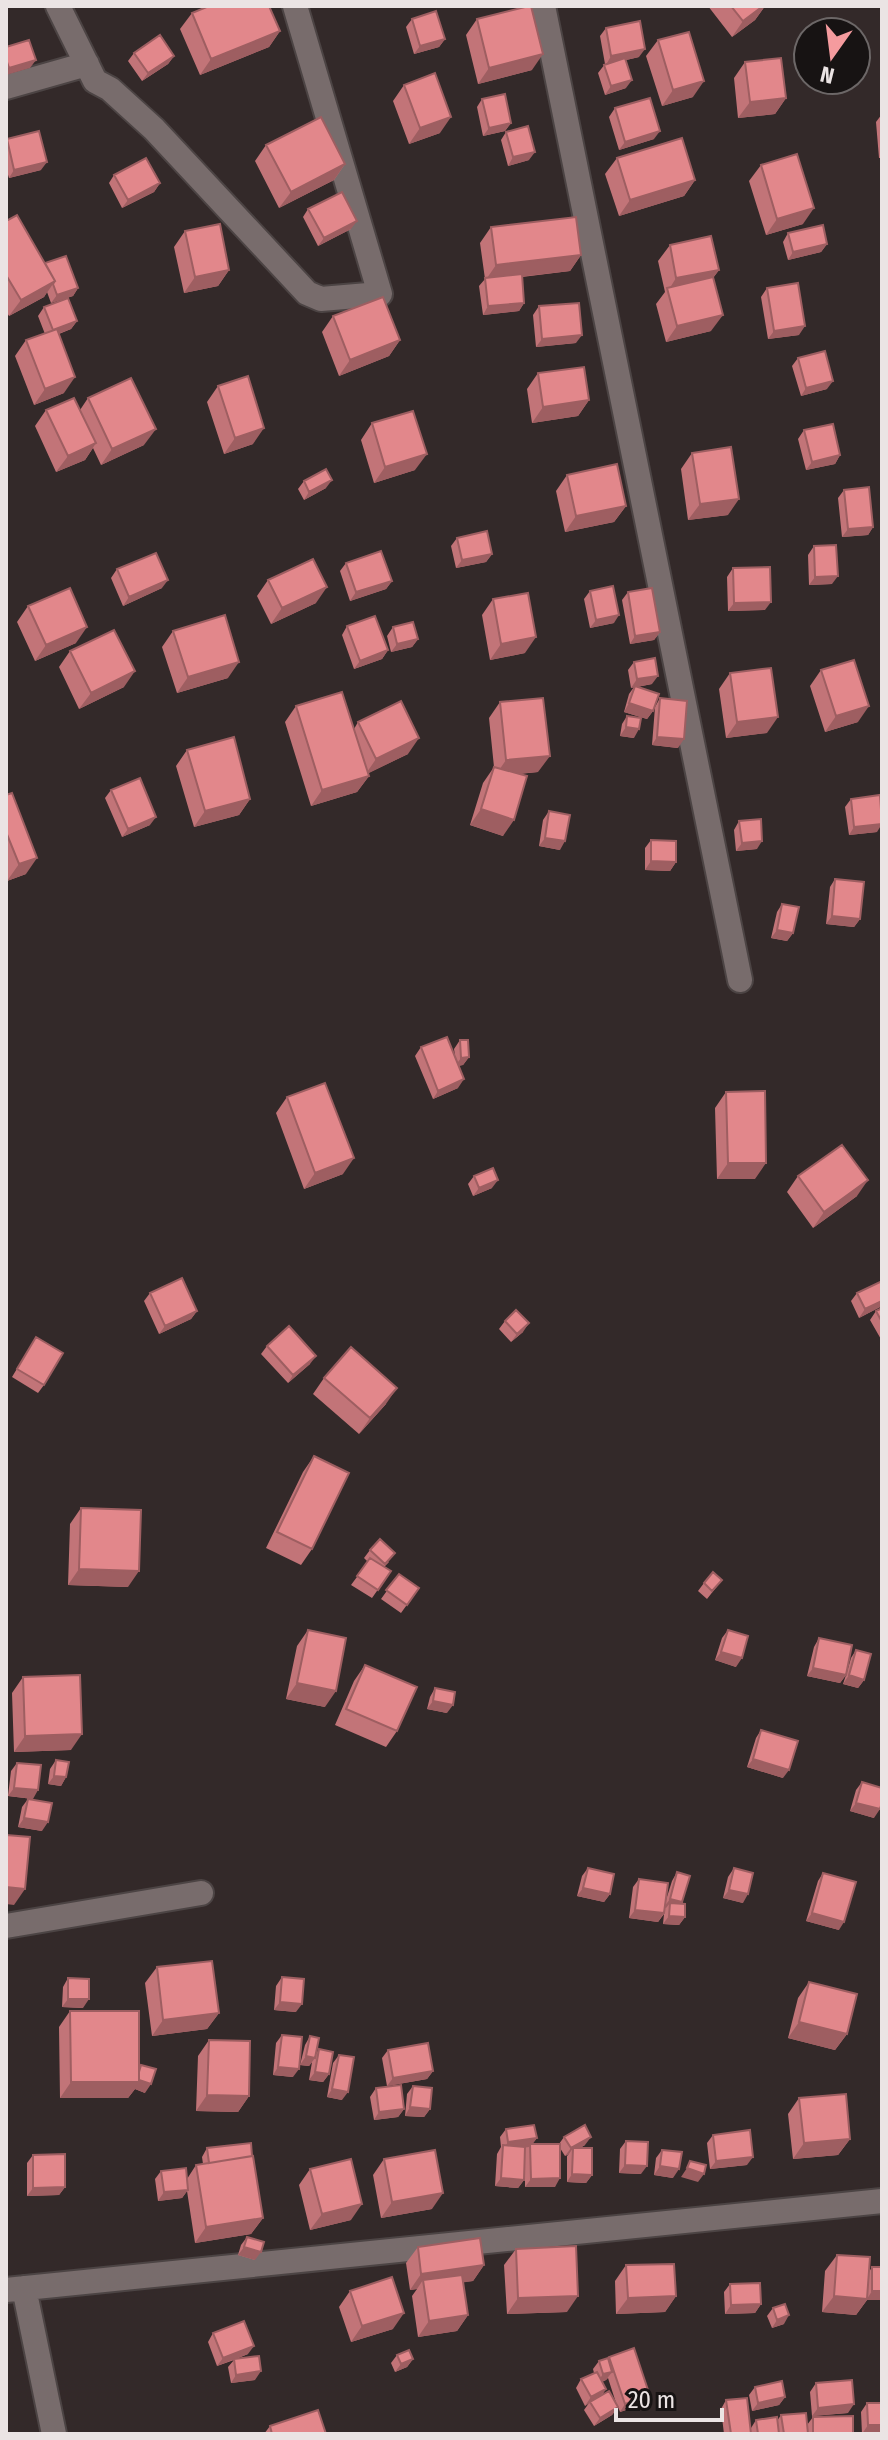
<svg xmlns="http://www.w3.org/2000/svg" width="888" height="2440" font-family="'Fira Sans Condensed',sans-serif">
<rect width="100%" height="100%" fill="#332929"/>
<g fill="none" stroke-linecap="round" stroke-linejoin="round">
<defs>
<path id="minor" d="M58,6l37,75 15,8 44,40 153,164 14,6 59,-5 -85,-288
M543,6l197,974
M6,87l81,-23
M6,1926l195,-33
M24,2288l30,146
M6,2290l876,-89"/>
</defs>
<use href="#minor" stroke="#4c4444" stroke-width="28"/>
<use href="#minor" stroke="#786c6c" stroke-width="24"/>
</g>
<path fill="#c27478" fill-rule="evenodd" d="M708,6h57l-10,14 -23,17z
M192,13l88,18 -11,16 -69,28 -20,-46z
M412,19l33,20 -6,8 -25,7 -8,-27z
M477,19l55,51 -54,14 -12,-49z
M606,28l33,29 -13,3v28l-21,7 -7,-22 7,-9 -5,-28z
M658,40l35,57 -31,9 -16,-50z
M134,53l40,3 -6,8 -26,17 -14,-20z
M745,62l41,36 -11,16 -37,4 -4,-40z
M404,85l36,48 -31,11 -16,-43z
M482,99l29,24 -6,8 -22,5 -6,-29z
M615,108l39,31 -35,11 -10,-33z
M882,114v44h-3l-3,-36z
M506,132l23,28 -21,6 -7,-26z
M7,139l34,31 -32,8 -3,-10z
M266,145l79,19 -11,16 -55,28 -24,-47z
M617,158l78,22 -11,16 -65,20 -14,-42z
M761,165l42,59 -37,11 -17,-54z
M114,175l46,8 -6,9 -32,16 -13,-25z
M308,209l43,20 -33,17 -15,-29z
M6,221l39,42 33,25 -5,8 -22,7 -4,-11 -3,5 -35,19 -3,-5z
M491,227l90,28 -11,16 -48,6 2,26 -5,8 -36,4 -4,-29 6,-7 -5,-36z
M185,231l44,39 -11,16 -34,7 -10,-46z
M788,233l39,11 -6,8 -33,8 -5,-18z
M670,245l49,25 -6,8 -2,53 -45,11 -10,-38 9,-12 -7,-31z
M767,288l32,47 -31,4 -7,-42z
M539,306l37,37 -40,4 -3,-32z
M44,307l33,14 -6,8 -12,5 5,59 -30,12 -19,-49 11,-16 19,-6 -7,-18z
M333,316l67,24 -11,16 -50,20 -17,-44z
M798,358l29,31 -26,7 -9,-30z
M538,373l51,27 -11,16 -46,7 -5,-34z
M218,386l35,58 -29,10 -17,-52z
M88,398l56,47 -43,20 -8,-17 -8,12 -29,12 -21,-46 11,-16h34z
M372,423l43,47 -41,13 -13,-43z
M804,430l36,25 -5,9 -29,6 -8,-31z
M692,453l36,62 -40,5 -7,-51z
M567,475l59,31 -12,16 -49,10 -9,-41z
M304,481l22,7 -22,12 -6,-11z
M844,490l29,37 -5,8 -26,2 -4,-39z
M457,538l35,16 -6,8 -30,6 -5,-22z
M814,546l18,38 -23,1 -1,-30z
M346,563l46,18 -6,8 -36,12 -10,-30z
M733,568l32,42 -37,1 -1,-34z
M117,569l45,19 -39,18 -12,-28z
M268,580l48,23 -45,21 -14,-28z
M590,591l24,32 -24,5 -6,-29z
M628,592l32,40 -6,8 -24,4 -8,-44z
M493,599l32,54 -35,7 -8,-45z
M28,606l48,37 -41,18 -18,-39z
M347,626l41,24 -6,9 -28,10 -12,-34z
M393,627l25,12 -6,8 -21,5 -4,-16z
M173,631l55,47 -51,15 -15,-46z
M70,651l54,36 -45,22 -20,-42z
M634,662l18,22 -15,3 16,24 -6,8 -23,-7 5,-18 5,-7 -3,1 -3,-18z
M821,670l37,52 -33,10 -15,-46z
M730,673l37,60 -41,5 -7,-49z
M660,698l18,50 -26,-3 3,-38z
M500,702l38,70 -19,2 -16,62 -33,-11 13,-42 11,-16 -5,-49z
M296,706l58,23 4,-7 50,32 -40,19 1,3 -12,16 -46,14 -26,-84z
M627,716l7,22 -14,-2 2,-12z
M187,750l63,49 -11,16 -45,12 -18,-61z
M111,790l39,35 -28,12 -17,-39z
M6,795l20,79 -19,7 -1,-4z
M851,799l26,33 -28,3 -4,-28z
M549,811l11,39 -21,-4 4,-26z
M739,821l18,28 -21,2 -2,-21z
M651,840l25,22 -6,9 -25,-1v-22z
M835,879l25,40 -6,8 -28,-3 4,-37z
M782,904l11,29 -6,8 -16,-3 6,-26z
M460,1040l9,17 -6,8 -5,1v22l-25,11 -18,-43 6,-9 34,9 -1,-7z
M726,1092l29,87h-38l-2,-71z
M287,1097l56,77 -39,15 -28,-76z
M474,1176l18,12 -19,8 -5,-12z
M798,1176l59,20 -44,32 -26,-36z
M150,1293l47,18 -6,8 -32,15 -15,-33z
M857,1293l25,13 -23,12 -8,-17z
M882,1308v33l-12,-21 6,-9z
M505,1321l18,11 -12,10 -12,-13z
M36,1337l8,48 -6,8 -26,-16z
M267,1346l43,18 -22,19 -27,-29z
M324,1378l62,26 -27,30 -46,-40z
M314,1456l-2,93 -11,16 -35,-17 37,-76z
M81,1508l47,79 -60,-2 2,-61z
M370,1550l19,12 -5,5 7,4 -19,27 -21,-13 17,-23 -4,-4z
M399,1574l20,14 -18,25 -20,-14z
M722,1580l-15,19 -9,-8 6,-8z
M308,1630l17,77 -39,-8 11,-53z
M728,1630l8,37 -21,-7 7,-22z
M819,1638l28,34 4,-14 5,-8 8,30 -6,8 -15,-4 3,-9 -6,8 -33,-7 7,-29z
M365,1665l32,66 -11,16 -51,-22 19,-44z
M23,1677l48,73 -57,2 -2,-59z
M435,1688l12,25 -20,-4 3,-12z
M761,1730l22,48 -36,-11 9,-29z
M56,1760l10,17 -5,9 -13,-2 2,-15z
M17,1763l16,36 -25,-3 3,-25z
M862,1782l12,36 -24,-7 6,-21z
M28,1799l14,32 -24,-4 4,-20z
M588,1868l22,26 -6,8 -27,-6 5,-20z
M734,1868l9,35 -20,-5 5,-21z
M677,1872l4,32 4,13 -6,8 -16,-1 1,-10 -6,8 -29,-4 4,-31 6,-8 27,21 6,-19z
M823,1873l16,57 -33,-9 12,-40z
M157,1967l62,46 -12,16 -55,7 -7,-53z
M282,1977l14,35 -22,-2 2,-24z
M68,1978l15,30 -21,-1 1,-20z
M809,1982l38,52 -12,16 -47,-12 10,-40z
M70,2011l69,57 2,-3 4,28 -10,-4 -7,9h-68l-1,-71z
M282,2035l11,42 -20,-2 3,-32z
M310,2036l6,18 3,-5 10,25 -6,8 -14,-2 3,-18 -3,4 -9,-1 5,-20z
M209,2040l40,56 -11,16 -42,-1 2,-55z
M388,2050l45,21 -6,8 -40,7 -5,-28z
M339,2055l3,45 -15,-3 6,-34z
M413,2086l17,23 -6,8 -19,-1 2,-22z
M376,2088l28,21 -6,8 -24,3 -4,-23z
M799,2098l51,41 -12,16 -45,4 -5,-45z
M506,2129l31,9 -5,6h27l5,-7 21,8 -5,3 12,27 -6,8 -19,-1v-26l2,-2 -4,2 -5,-8 -5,39h-30v-26l-1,19 -6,8 -23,-2 2,-32 4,-7 -1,-10z
M713,2135l34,30 -37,4 -3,-26z
M626,2141l15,33 -22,-1 1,-24z
M207,2148l56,70 -12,16 -56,9 -8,-52 -5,7 -24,3 -3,-22 6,-8 26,8 9,-14 7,-1 -1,-7z
M662,2150l11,28 -19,-3 2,-17z
M33,2155l32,32 -6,8 -32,1v-33z
M384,2159l48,50 -51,9 -8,-43z
M310,2169l41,51 -41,10 -11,-45z
M247,2237l8,23 -17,-5 3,-10z
M418,2247l66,18 -11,16 -10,1 5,33 -11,16 -39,6 -6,-41 5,-7 -7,1 -4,-27z
M516,2249l51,63 -60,2 -3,-49z
M837,2255l32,17 3,-5h10v33h-15l-11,15 -34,-3 3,-41z
M626,2265l50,31 -11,16 -49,2 -1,-33z
M730,2284l31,20 -6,9 -30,1 -1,-22z
M350,2291l43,38 -42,13 -12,-35z
M773,2308l11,16 -12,4 -5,-12z
M213,2333l35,21 -12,5 19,21 -24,3 -3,-16 6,-7 -17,6 -9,-24z
M397,2355l16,4 -6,8 -12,5 -4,-9z
M609,2357l41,39 -6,8 -24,8 -2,-5 -6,8 -18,11 -10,-16 5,-7 -4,3 -9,-18 5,-9 13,-6 -1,-4 6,-8 9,-3zM608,2378l9,28 -15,-11 4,-6 -4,-7 4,-2z
M816,2383l32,30 -36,3 -2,-24z
M755,2387l30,10 -6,8 -27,6 -3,-16z
M726,2400l25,28 5,-8 21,1 4,-6 26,10 6,-8 40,17h-129l-3,-25z
M867,2403l15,30 -20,1 -1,-22z
M270,2426l56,8h-62z"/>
<path fill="#9e5e61" d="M763,6h2l-10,14 -23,17 11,-16z
M280,31l-11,16 -69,28 11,-16z
M445,39l-6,8 -25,7 6,-8z
M645,49l-6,8 -33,8 5,-9z
M543,54l-11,16 -54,14 11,-16z
M174,56l-6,8 -26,17 6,-8z
M36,60l-6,8 -24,7v-3l3,-4z
M632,80l-6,8 -21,7 6,-9z
M704,81l-11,16 -31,9 11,-16z
M786,98l-11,16 -37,4 12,-16z
M451,117l-11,16 -31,11 11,-16z
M511,123l-6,8 -22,5 6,-8z
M660,131l-6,8 -35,11 6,-8z
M535,152l-6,8 -21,6 5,-9z
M47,162l-6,8 -32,8 5,-8z
M345,164l-11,16 -55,28 12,-16z
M695,180l-11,16 -65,20 11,-16z
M160,183l-6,9 -32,16 6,-8z
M814,208l-11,16 -37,11 11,-16z
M357,221l-6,8 -33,17 6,-8z
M827,244l-6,8 -33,8 5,-8z
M581,255l-11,16 -85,10 11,-16z
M229,270l-11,16 -34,7 11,-16z
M719,270l-12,16 -39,5 8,-13z
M55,281l-11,16 -35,19 12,-16z
M78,288l-5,8 -22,7 6,-8z
M524,303l-5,8 -36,4 5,-9z
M723,315l-12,16 -45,11 11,-16z
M77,321l-6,8 -24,9 6,-8z
M805,326l-6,9 -31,4 6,-8z
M582,335l-6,8 -40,4 6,-8z
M400,340l-11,16 -50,20 11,-16z
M75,377l-11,16 -30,12 11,-16z
M833,381l-6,8 -26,7 5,-8z
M589,400l-11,16 -46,7 11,-16z
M264,428l-11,16 -29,10 11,-16z
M156,429l-12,16 -43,20 11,-16z
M96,443l-11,17 -29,12 12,-16z
M427,454l-12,16 -41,13 11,-16z
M840,455l-5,9 -29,6 6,-8z
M332,480l-6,8 -22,12 5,-8z
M739,499l-11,16 -40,5 12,-16z
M626,506l-12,16 -49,10 11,-16z
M873,527l-5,8 -26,2 6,-8z
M492,554l-6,8 -30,6 6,-8z
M838,576l-6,8 -23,1 6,-8z
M168,580l-6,8 -39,18 6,-9z
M392,581l-6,8 -36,12 6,-9z
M327,587l-11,16 -45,21 11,-16z
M771,602l-6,8 -37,1 6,-8z
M619,615l-5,8 -24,5 6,-8z
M87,627l-11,16 -41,18 11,-16z
M660,632l-6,8 -24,4 5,-8z
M536,637l-11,16 -35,7 11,-16z
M418,639l-6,8 -21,5 6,-8z
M388,650l-6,9 -28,10 6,-8z
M239,662l-11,16 -51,15 11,-16z
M135,671l-11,16 -45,22 12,-16z
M658,676l-6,8 -21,4 6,-9z
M629,703l24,8 -6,8 -23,-7z
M869,706l-11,16 -33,10 11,-16z
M778,717l-11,16 -41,5 11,-16z
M626,727l13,2 -5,9 -14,-2z
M657,737l27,2 -6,9 -26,-3z
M419,738l-11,16 -43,21 11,-16z
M550,756l-12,16 -43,4 11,-16z
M369,776l-12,16 -46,14 11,-16z
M250,799l-11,16 -45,12 11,-16z
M481,809l33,11 -11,16 -33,-11z
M156,817l-6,8 -28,12 6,-8z
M882,824l-5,8 -28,3 5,-8z
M545,838l20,3 -5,9 -21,-4z
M762,841l-5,8 -21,2 6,-8z
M37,858l-11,16 -19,7 12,-17z
M651,861l25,1 -6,9 -25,-1z
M832,916l28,3 -6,8 -28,-3z
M777,930l16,3 -6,8 -16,-3z
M469,1057l-6,8 -8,1 6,-8z
M464,1079l-6,9 -25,11 5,-8z
M354,1158l-11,16 -39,15 11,-16z
M728,1163h38l-11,16h-38z
M498,1180l-6,8 -19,8 6,-8z
M868,1180l-11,16 -44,32 11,-16z
M882,1301v5l-23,12 6,-9z
M197,1311l-6,8 -32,15 6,-8z
M529,1323l-6,9 -12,10 6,-8z
M316,1356l-6,8 -22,19 5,-8z
M397,1388l-11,16 -27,30 11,-16z
M79,1569l60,2 -11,16 -60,-2z
M721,1652l21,6 -6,9 -21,-7z
M813,1668l33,7 -6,8 -33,-7z
M849,1675l15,5 -6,8 -15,-4z
M297,1683l39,8 -11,16 -39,-8z
M433,1701l20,4 -6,8 -20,-4z
M82,1734l-11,16 -57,2 11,-16z
M753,1759l36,11 -6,8 -36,-11z
M54,1776l12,1 -5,9 -13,-2z
M14,1788l24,2 -5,9 -25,-3z
M856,1803l24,6 -6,9 -24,-7z
M24,1818l24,4 -6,9 -24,-4z
M6,1887l19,2 -11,16 -8,-1z
M583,1888l27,6 -6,8 -27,-6z
M729,1890l19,4 -5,9 -20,-5z
M670,1899l12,3 -6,8 -6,-7 -4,5 -2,-1z
M635,1910l29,3 -6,9 -29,-4z
M812,1913l32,9 -5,8 -33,-9z
M669,1916l16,1 -6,8 -16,-1z
M68,1999h21l-6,9 -21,-1z
M280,2002l22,2 -6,8 -22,-2z
M219,2013l-12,16 -55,7 11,-16z
M799,2022l48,12 -12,16 -47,-12z
M306,2056l9,2 -6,8 -9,-1z
M278,2067l21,2 -6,8 -20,-2z
M433,2071l-6,8 -40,7 6,-8z
M315,2072l14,2 -6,8 -14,-2z
M137,2080l14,4 -6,9 -10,-4 -7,9h-68l11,-16z
M332,2089l16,3 -6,8 -15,-3z
M207,2095l42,1 -11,16 -42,-1z
M410,2107l20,2 -6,8 -19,-1z
M404,2109l-6,8 -24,3 5,-8z
M591,2137l-6,8 -12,7v-4l-4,6 -4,2 6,-8z
M537,2138l-6,8 -1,-2 -1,3 -27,4 6,-9z
M850,2139l-12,16 -45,4 11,-16z
M753,2157l-6,8 -37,4 6,-8z
M625,2165l22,1 -6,8 -22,-1z
M660,2166l19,3 -6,9 -19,-3z
M687,2168l17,6 -6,8 -17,-5z
M572,2174l20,1 -6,8 -19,-1z
M501,2178l23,2 -6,8 -23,-2z
M560,2178l-5,9h-30l6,-8z
M65,2187l-6,8 -32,1 6,-8z
M188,2190l-6,8 -24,3 6,-9z
M443,2193l-11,16 -51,9 11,-16z
M362,2204l-11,16 -41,10 12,-16z
M263,2218l-12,16 -56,9 11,-16z
M244,2247l17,5 -6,8 -17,-5z
M484,2265l-11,16 -48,7 -2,-8 -6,9 -7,1 11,-16z
M872,2291h10v9h-15l-11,15 -34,-3 12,-16 33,3z
M578,2296l-11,16 -60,2 11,-16z
M676,2296l-11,16 -49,2 12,-16z
M761,2304l-6,9 -30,1 6,-9z
M404,2313l-11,16 -42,13 11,-16z
M468,2315l-11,16 -39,6 11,-16z
M789,2315l-5,9 -12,4 5,-8z
M254,2346l-6,8 -31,12 6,-8z
M413,2359l-6,8 -12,5 6,-8z
M261,2371l-6,9 -24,3 5,-8z
M612,2372l-6,8 -9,3 6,-9z
M606,2389l-6,8 -15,9 6,-9z
M650,2396l-6,8 -24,8 5,-8z
M785,2397l-6,8 -27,6 6,-8z
M854,2404l-6,9 -36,3 6,-8z
M618,2407l-6,8 -18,11 6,-8z
M868,2425h14v8l-20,1z"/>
<path fill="#e2878b" stroke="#9e5e61" stroke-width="2" d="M209,6h60l11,25 -69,28 -19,-46z
M529,6h2l12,48 -54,14 -12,-49z
M731,6h32l-20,15z
M436,11l9,28 -25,7 -8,-27z
M640,21l5,28 -34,7 -5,-28z
M689,32l15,49 -31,9 -15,-50z
M160,35l14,21 -26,17 -14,-20z
M29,40l7,20 -27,8 -3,-9v-12z
M625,58l7,22 -21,6 -7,-21z
M781,58l5,40 -36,4 -5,-40z
M435,73l16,44 -31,11 -16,-43z
M505,94l6,29 -22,5 -7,-29z
M650,98l10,33 -35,11 -10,-34z
M321,117l24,47 -54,28 -25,-47z
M528,126l7,26 -22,5 -7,-25z
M39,131l8,31 -33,8 -7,-31z
M682,138l13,42 -65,20 -13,-42z
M797,154l17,54 -37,11 -16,-54z
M146,158l14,25 -32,17 -14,-25z
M342,192l15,29 -33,17 -16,-29z
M17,215l38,66 -34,19 -15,-25v-54z
M576,217l5,38 -85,10 -5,-38z
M220,224l9,46 -34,7 -10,-46z
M823,225l4,19 -34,8 -5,-19z
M711,236l8,34 -43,8 -6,-33z
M66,256l12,32 -21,7 -4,-11 2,-3 -10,-18z
M522,274l2,29 -36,3 -3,-28z
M713,277l10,38 -46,11 -10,-38z
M798,283l7,43 -31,5 -7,-43z
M383,297l17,43 -50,20 -17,-44z
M68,298l9,23 -24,9 -9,-23z
M579,303l3,32 -40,4 -3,-33z
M57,329l18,48 -30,12 -19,-49z
M825,351l8,30 -27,7 -8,-30z
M584,367l5,33 -46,7 -5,-34z
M248,376l16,52 -29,10 -17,-52z
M131,378l25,51 -44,20 -24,-51z
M74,398l22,45 -28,13 -22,-46z
M413,411l14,43 -42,13 -13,-44z
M833,424l7,31 -28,7 -8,-32z
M731,447l8,52 -39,5 -8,-51z
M617,464l9,42 -50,10 -9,-41z
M326,469l6,11 -23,12 -5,-11z
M869,487l4,40 -25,2 -4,-39z
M487,531l5,23 -30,6 -5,-22z
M836,545l2,31 -23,1 -1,-31z
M381,551l11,30 -36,11 -10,-29z
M156,553l12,27 -39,17 -12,-28z
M313,559l14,28 -45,21 -14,-28z
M770,567l1,35 -37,1 -1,-35z
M613,586l6,29 -23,5 -6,-29z
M70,588l17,39 -41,18 -18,-39z
M652,588l8,44 -25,4 -7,-44z
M528,593l8,44 -35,7 -8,-45z
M225,615l14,47 -51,15 -15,-46z
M375,616l13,34 -28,11 -13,-35z
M413,622l5,17 -21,5 -4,-17z
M114,630l21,41 -44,22 -21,-42z
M655,658l3,18 -21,3 -3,-17z
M854,660l15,46 -33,10 -15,-46z
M771,668l7,49 -41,5 -7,-49z
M635,686l24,8 -6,17 -24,-8z
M342,692l27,84 -47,14 -26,-84z
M543,698l7,58 -44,4 -6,-58z
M660,698l27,3 -3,38 -27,-2z
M401,701l18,37 -43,21 -18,-37z
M627,716l14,2 -2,11 -13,-2z
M234,737l16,62 -45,12 -18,-61z
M494,767l33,9 -13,44 -33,-11z
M140,778l16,39 -28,12 -17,-39z
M12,793l25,65 -18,6 -13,-32v-37z
M880,795l2,29 -28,3 -3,-28z
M549,811l21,4 -5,26 -20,-3z
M761,819l1,22 -20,2 -3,-22z
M651,840l25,1v21l-25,-1z
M835,879l29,3 -4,37 -28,-3z
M782,904l17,3 -6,26 -16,-3z
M447,1037l17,42 -26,12 -17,-44z
M460,1040h8l1,17 -8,1z
M325,1083l29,75 -39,15 -28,-76z
M765,1091l1,72h-38l-2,-71z
M842,1145l26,35 -44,32 -26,-36z
M493,1168l5,12 -19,8 -5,-12z
M182,1278l15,33 -32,15 -15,-33z
M882,1281v20l-17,8 -8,-16z
M882,1308v14l-6,-11z
M516,1310l13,13 -12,11 -12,-13z
M289,1326l27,30 -23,19 -26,-29z
M36,1337l27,16 -19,32 -27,-16z
M351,1347l46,41 -27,30 -46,-40z
M314,1456l35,17 -37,76 -35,-17z
M81,1508l60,2 -2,61 -60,-2z
M380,1539l15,14 -10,11 -15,-14z
M370,1558l21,13 -13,19 -21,-14z
M713,1572l9,8 -10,11 -8,-8z
M399,1574l20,14 -12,17 -21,-15z
M308,1630l38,8 -10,53 -39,-8z
M728,1630l20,6 -6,22 -21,-6z
M819,1638l33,7 -6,30 -33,-7z
M856,1650l15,4 -7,26 -15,-5z
M365,1665l52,22 -20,44 -51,-22z
M80,1675l2,59 -57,2 -2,-59z
M435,1688l20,4 -2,13 -20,-4z
M761,1730l37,11 -9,29 -36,-11z
M56,1760l13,2 -3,15 -12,-1z
M17,1763l24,2 -3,25 -24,-2z
M862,1782l20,6v14l-2,7 -24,-6z
M28,1799l24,4 -4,19 -24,-4z
M6,1835l24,2 -5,52 -19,-2z
M588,1868l26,6 -4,20 -27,-6z
M734,1868l19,5 -5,21 -19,-4z
M677,1872l13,4 -8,26 -12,-3z
M823,1873l33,9 -12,40 -32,-9z
M639,1879l29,4 -4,30 -29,-3z
M670,1903l15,1v13l-16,-1z
M212,1961l7,52 -56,7 -6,-53z
M282,1977l22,2 -2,25 -22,-2z
M68,1978l21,1v20h-21z
M809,1982l48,12 -10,40 -48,-12z
M70,2011h69v71h-68z
M282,2035l20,2 -3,32 -21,-2z
M310,2036l9,2 -4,20 -9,-2z
M209,2040l41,1 -1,55 -42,-1z
M428,2043l5,28 -40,7 -5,-28z
M319,2049l14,3 -4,22 -14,-2z
M339,2055l15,2 -6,35 -16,-3z
M141,2065l15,4 -5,15 -12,-4v-8z
M401,2085l3,24 -25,3 -3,-24z
M413,2086l19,2 -2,21 -20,-2z
M846,2094l4,45 -46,4 -5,-45z
M534,2125l3,13 -29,4 -2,-13z
M585,2125l6,12 -20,11 -7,-11z
M750,2130l3,27 -37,4 -3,-26z
M626,2141l22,1 -1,24 -22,-1z
M251,2143l1,13 -43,7 -2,-15z
M530,2144h30v34l-29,1z
M503,2145l22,2 -1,33 -23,-2z
M573,2148h19v27l-20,-1z
M435,2150l8,43 -51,9 -8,-43z
M662,2150l20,2 -3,17 -19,-3z
M65,2154v33l-32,1v-33z
M253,2156l10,62 -57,9 -10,-62z
M351,2159l11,45 -40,10 -12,-45z
M690,2161l16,4 -2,9 -17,-6z
M186,2168l2,22 -24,2 -3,-21z
M247,2237l17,5 -3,10 -17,-5z
M480,2238l4,27 -63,9 -3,-27z
M576,2246l2,50 -60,2 -2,-49z
M837,2255l33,2 -3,42 -33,-3z
M674,2264l2,32 -48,2 -2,-33z
M872,2267h10v24h-10z
M462,2275l6,40 -39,6 -6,-41z
M392,2277l12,36 -42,13 -12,-35z
M760,2283l1,21 -30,1 -1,-21z
M785,2304l4,11 -12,5 -4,-12z
M244,2321l10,25 -31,12 -10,-25z
M634,2348l16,48 -25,8 -16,-47z
M409,2350l4,9 -12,5 -4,-9z
M259,2356l2,15 -25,4 -2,-16z
M608,2358l4,14 -9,2 -4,-13z
M597,2372l9,17 -15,8 -10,-18z
M852,2380l2,24 -36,4 -2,-25z
M782,2381l3,16 -27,6 -3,-16z
M609,2391l9,16 -18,11 -10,-16z
M747,2398l4,36h-20l-5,-34z
M867,2403h15v22h-14z
M318,2410l8,24h-54l-2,-8z
M806,2413l2,21h-24l-3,-19z
M853,2416v18h-40v-17z
M777,2417l2,17h-21l-2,-14z"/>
<rect width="888" height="2440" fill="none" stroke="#ebe4e4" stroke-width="16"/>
<g transform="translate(832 56) rotate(194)"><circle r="38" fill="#171313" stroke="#6c6767" stroke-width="2"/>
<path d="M0-6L14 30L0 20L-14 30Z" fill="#f59b9e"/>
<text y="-12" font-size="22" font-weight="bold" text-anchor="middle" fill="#ebe4e4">N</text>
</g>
<path d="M616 2408v12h106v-12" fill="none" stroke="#ebe4e4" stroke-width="4"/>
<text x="628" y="2408" font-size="24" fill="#ebe4e4" stroke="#171313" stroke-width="6" paint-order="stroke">20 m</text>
</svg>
